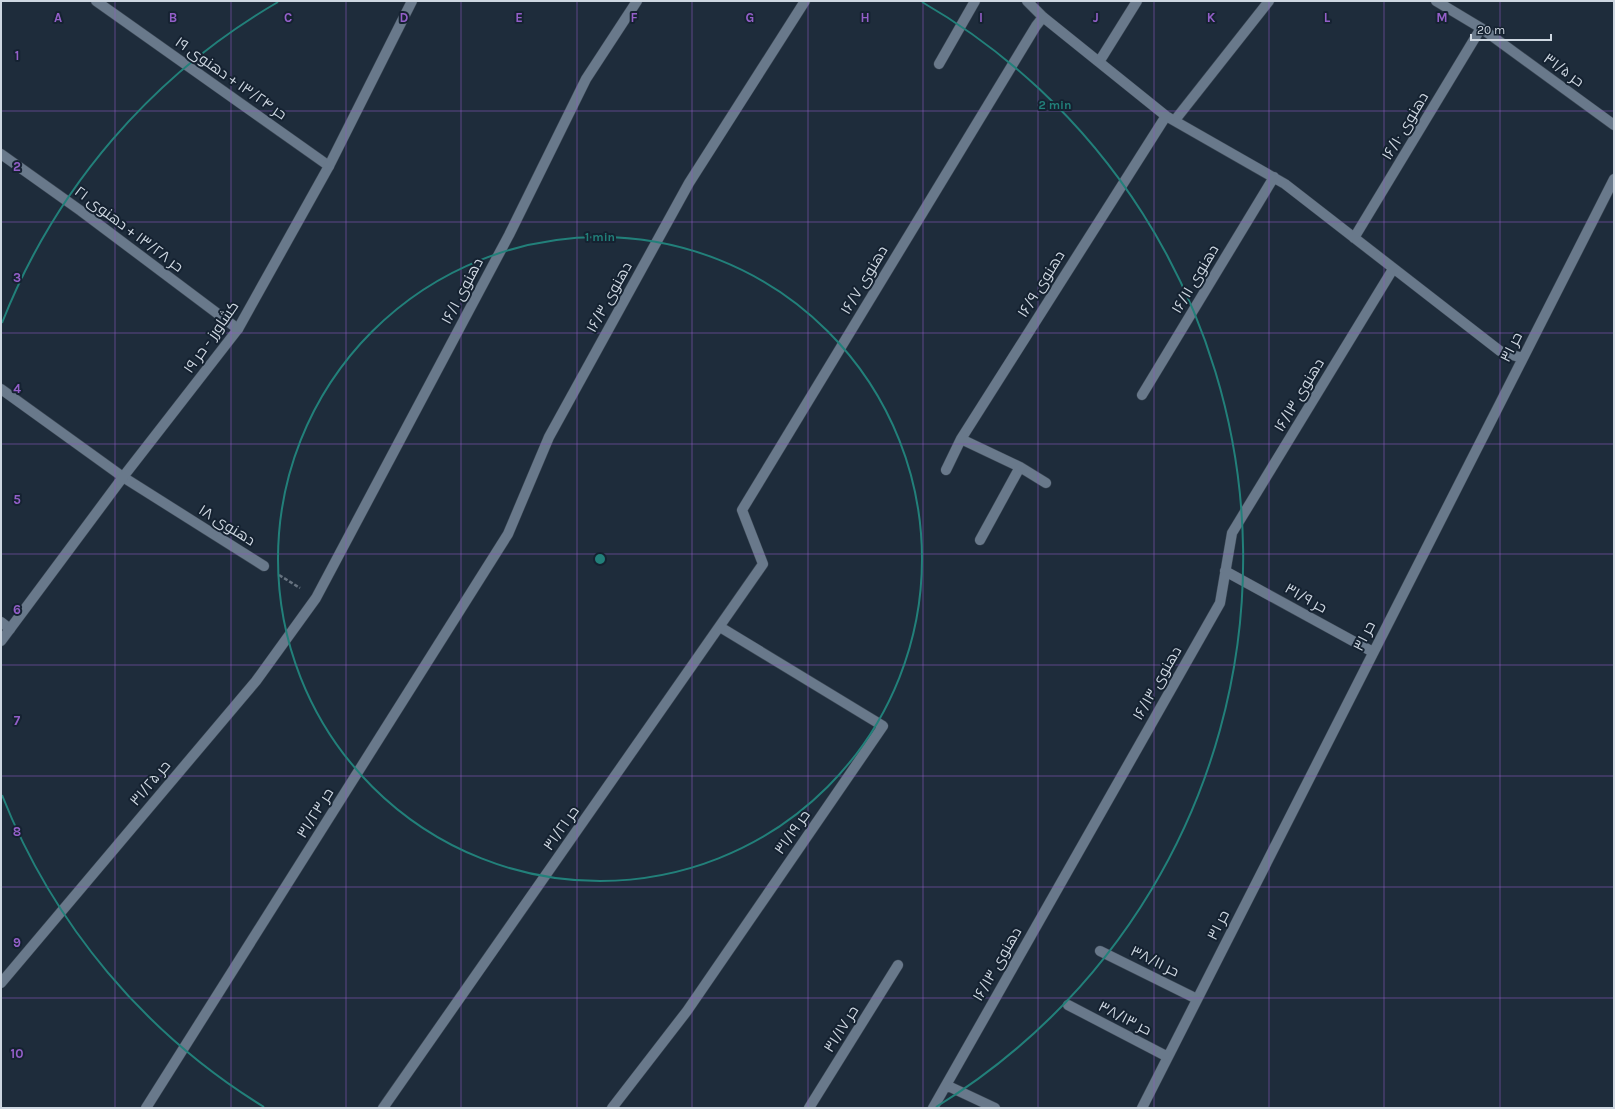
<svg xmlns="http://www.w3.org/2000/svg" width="1615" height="1109" font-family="Karla,Cairo,sans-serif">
<rect width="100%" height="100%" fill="#1e2c3b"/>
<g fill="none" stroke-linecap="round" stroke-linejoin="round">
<defs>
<path id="lane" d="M123,477l141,89"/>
<path id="street" d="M96,1l233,165
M1027,1l16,16 123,99 119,68 215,167 22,7
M1436,1l45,27 133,97
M1099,62l38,-61
M939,64l36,-63
M1175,120l94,-119
M1,154l80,57 157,118
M1354,238l127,-210
M1,389l122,88
M1142,395l132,-218
M961,439l59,28 26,16
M946,470l15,-31 205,-323
M980,540l40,-73
M1225,571l148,81
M1,622l9,7
M1100,951l97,48
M1,983l255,-302 60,-83 193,-363 77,-156 51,-78
M1068,1005l100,52
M946,1085l49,23
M146,1108l362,-574 41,-97 140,-254 116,-182
M383,1108l380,-544 -21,-54 294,-484 7,-9
M612,1108l75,-97 196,-285 -163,-99
M809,1108l89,-143
M933,1108l287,-505 12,-70 161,-264
M1142,1108l472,-929"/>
<path id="secondary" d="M1,641l122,-164 115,-148 91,-163 83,-165"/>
</defs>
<use href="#lane" stroke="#3b4754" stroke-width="11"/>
<use href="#street" stroke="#3b4754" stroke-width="11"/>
<use href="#secondary" stroke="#3b4754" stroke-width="11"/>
<path stroke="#66727f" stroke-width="2.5" stroke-dasharray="4 2" stroke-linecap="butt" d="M279,575l21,13"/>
<use href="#lane" stroke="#69798b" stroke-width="10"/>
<use href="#street" stroke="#69798b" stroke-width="10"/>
<use href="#secondary" stroke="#69798b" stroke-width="10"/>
</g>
<path fill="none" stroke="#945fc9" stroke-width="1" stroke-opacity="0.55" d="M115,1v1107M231,1v1107M346,1v1107M461,1v1107M577,1v1107M692,1v1107M808,1v1107M923,1v1107M1038,1v1107M1154,1v1107M1269,1v1107M1384,1v1107M1500,1v1107M1,111h1613M1,222h1613M1,333h1613M1,444h1613M1,554h1613M1,665h1613M1,776h1613M1,887h1613M1,998h1613"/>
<g fill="none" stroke="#22807a" stroke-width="2">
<circle cx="600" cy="559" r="322"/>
<path d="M264 1107A643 643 0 0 1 2 795M2 323A643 643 0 0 1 278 2M922 2A643 643 0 0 1 936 1107"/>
</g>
<g text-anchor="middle" stroke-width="4" stroke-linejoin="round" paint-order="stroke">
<g font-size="15" fill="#ced7e1" stroke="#152231">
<text transform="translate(1564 70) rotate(36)" y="5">حر ۳۱/۵</text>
<text transform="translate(231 78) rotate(35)" y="5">حر ۱۳/۲۴ + دهنوی ۱۹</text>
<text transform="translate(1405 126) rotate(-59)" y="5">دهنوی ۱۶/۱۰</text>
<text transform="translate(129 229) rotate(37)" y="5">حر ۱۳/۲۸ + دهنوی ۲۱</text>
<text transform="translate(1195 279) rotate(-59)" y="5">دهنوی ۱۶/۱۱</text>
<text transform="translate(864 280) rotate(-59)" y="5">دهنوی ۱۶/۷</text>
<text transform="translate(1041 284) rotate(-58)" y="5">دهنوی ۱۶/۹</text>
<text transform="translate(462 291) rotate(-62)" y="5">دهنوی ۱۶/۱</text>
<text transform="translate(609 297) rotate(-61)" y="5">دهنوی ۱۶/۳</text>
<text transform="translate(211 337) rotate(-55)" y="5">کشاورز - حر ۱۹</text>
<text transform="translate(1511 347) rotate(-63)" y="5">حر ۳۱</text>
<text transform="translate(1299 395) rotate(-59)" y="5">دهنوی ۱۶/۱۳</text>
<text transform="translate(227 525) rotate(32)" y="5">دهنوی ۱۸</text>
<text transform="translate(1306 598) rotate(29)" y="5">حر ۳۱/۹</text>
<text transform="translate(1364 636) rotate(-63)" y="5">حر ۳۱</text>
<text transform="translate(1157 683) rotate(-60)" y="5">دهنوی ۱۶/۱۳</text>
<text transform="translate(150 783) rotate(-50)" y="5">حر ۳۱/۲۵</text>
<text transform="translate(315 813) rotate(-58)" y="5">حر ۳۱/۲۳</text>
<text transform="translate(561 828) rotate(-55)" y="5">حر ۳۱/۲۱</text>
<text transform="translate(792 832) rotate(-55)" y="5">حر ۳۱/۱۹</text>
<text transform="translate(1218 925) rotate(-63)" y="5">حر ۳۱</text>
<text transform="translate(1155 961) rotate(26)" y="5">حر ۳۸/۱۱</text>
<text transform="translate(997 964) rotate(-60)" y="5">دهنوی ۱۶/۱۳</text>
<text transform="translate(1125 1018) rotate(27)" y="5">حر ۳۸/۱۳</text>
<text transform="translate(841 1029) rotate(-58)" y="5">حر ۳۱/۱۷</text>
</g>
</g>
<g font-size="13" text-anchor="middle" font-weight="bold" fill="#945fc9" stroke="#152231" stroke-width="4" stroke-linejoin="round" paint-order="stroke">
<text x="58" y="22">A</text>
<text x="173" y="22">B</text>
<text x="288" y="22">C</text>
<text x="404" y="22">D</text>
<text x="519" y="22">E</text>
<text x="634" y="22">F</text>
<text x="750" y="22">G</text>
<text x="865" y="22">H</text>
<text x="981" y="22">I</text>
<text x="1096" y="22">J</text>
<text x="1211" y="22">K</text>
<text x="1327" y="22">L</text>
<text x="1442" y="22">M</text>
<text x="17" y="60">1</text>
<text x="17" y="171">2</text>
<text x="17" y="282">3</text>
<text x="17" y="393">4</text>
<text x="17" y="504">5</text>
<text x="17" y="614">6</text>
<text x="17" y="725">7</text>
<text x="17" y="836">8</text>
<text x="17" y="947">9</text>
<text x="17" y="1058">10</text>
</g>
<circle cx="600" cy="559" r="6" fill="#22807a" stroke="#152231" stroke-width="2"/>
<g font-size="12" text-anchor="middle" font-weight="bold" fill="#22807a" stroke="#152231" stroke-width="4" stroke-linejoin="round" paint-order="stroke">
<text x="1055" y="109">2 min</text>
<text x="600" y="241">1 min</text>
</g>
<rect width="1615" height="1109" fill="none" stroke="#ced7e1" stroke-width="4"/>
<path d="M1471 34v6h80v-6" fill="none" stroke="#ced7e1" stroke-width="2"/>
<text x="1477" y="34" font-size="12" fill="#ced7e1" stroke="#152231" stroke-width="3" paint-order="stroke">20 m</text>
</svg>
